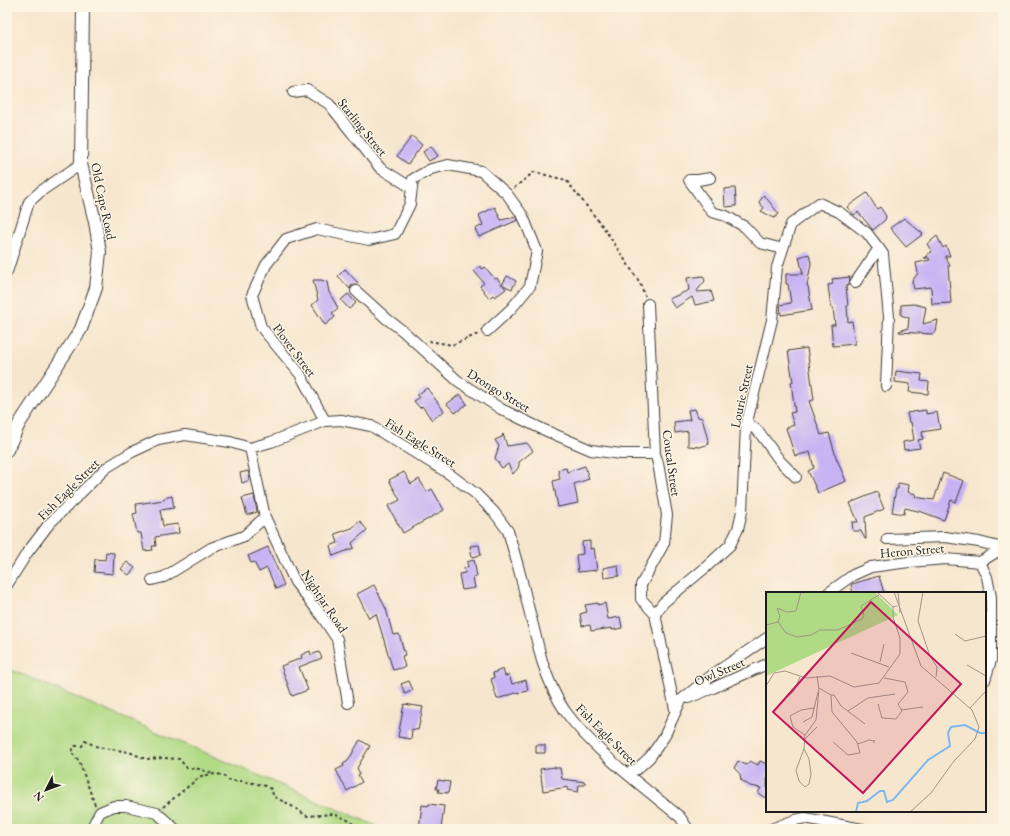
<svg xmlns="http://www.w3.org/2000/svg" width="1010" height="836" font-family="'EB Garamond',serif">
<rect width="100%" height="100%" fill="#fcf5e5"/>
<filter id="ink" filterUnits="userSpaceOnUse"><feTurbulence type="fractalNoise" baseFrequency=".025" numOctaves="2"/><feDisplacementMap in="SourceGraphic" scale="8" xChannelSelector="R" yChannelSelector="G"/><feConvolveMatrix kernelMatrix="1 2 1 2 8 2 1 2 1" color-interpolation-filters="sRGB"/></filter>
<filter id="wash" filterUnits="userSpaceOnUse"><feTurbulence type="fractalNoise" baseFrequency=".012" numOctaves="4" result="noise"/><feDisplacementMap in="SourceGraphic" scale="16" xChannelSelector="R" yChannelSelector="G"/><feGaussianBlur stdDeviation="0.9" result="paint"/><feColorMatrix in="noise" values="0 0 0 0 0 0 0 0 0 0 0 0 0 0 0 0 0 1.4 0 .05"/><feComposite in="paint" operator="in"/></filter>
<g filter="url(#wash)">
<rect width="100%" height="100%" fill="#f7e6ce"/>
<path fill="#b1da85" stroke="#667b50" d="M7,668l377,161h-377z"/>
<g id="blocks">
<path fill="#c7b2f4" d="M412,136l10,9 -14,19 -11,-8z
M431,146l7,10 -9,5 -6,-9z
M735,188l1,12v6l-11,1 -1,-18z
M867,193l10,16 3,-2 6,9 -1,4 -12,10 -15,-18 -4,3 -7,-8z
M764,195l15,19 -5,4 -13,-7 3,-3 -5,-6z
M495,207l6,13 15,-3 2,3 -39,17 -4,-8 8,-4 -4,-10z
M904,218l19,16 -17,13 -16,-19z
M937,236l6,12 3,-2 4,10h-5l5,10h-2l3,37 -19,1 -1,-17 -17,2 -2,-8 6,-8 -2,-10 14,-3 -1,-2h-5l4,-2 -1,-2 5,-2 -5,-8z
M809,254l2,9 -4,23h1l4,24 -31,5 -1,-10 11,-2 -3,-19h-2v-10h17l-4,-17z
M480,266l2,3 3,-2 10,12 2,-1 5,7 5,-9 9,5 -4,8 -9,-4 3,4 -11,8 -2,-2 -4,3 -9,-12 4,-3 -10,-12z
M345,269l13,14 -7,3 -1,3 -12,-13z
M703,276l2,5 -9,11 15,-1 3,10 -19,4 -3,-8 -17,11 -6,-9 20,-9 -2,-12z
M850,277l-1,8 -3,1 2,20h-1l1,16 4,-1 3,23 -22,2 -2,-21h4l-2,-18 -2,1 -3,-23 5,-1 -1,-5z
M313,280h8l6,2 2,10 9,16 -6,5 3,4 -10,8 -13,-20 6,-5z
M348,294l8,9 -7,6 -8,-9z
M914,304l12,3 -3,17 15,-4 -2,12 -4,2 -33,-2v-1l9,-3 1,-10 -8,-3v-10z
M807,348l7,52 -5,1 12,34 8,-2 7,24 10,24 -28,12 -10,-22 6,-3 -4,-16 -15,4 -9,-28 8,-3 -4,-12 5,-1 -4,-30h2l-5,-31z
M896,371l26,3 -1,7 8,1 -1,12 -19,-2 1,-8 -15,-2z
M427,388l17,23 -12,9 -10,-14 -2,2 -6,-7 5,-3 -2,-3z
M460,394l7,10 -12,9 -8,-9z
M695,409l3,8 4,1 7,26 -9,3 -12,-1v-15l-13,2 -1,-11 16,-2 -2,-10z
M926,410v4l11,-2 3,17 -18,3 1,7 -5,1 2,8 -16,2 -1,-8 11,-2 -3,-18h-2l-2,-9z
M503,434l4,12 20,-3 6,8 -14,11v3l-1,3 -5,6 -5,-10 -6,4 -7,-10 4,-12 -4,-6 7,-3z
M585,466l4,13 -15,5 4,19 -20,4 -5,-26 7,-2 -2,-9 8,-2 1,4z
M248,471l2,9 -8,3 -2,-10z
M404,472l7,12 8,-5 8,13 5,-3 12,21 -41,23 -15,-27 12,-6 -11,-20z
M943,473l21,8 -8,21 -5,-2 -7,20 -22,-8 -17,-4 -1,6 -12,-2 4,-23h2v-6l11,2 -1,7 8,2 -1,3 19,3z
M877,492l7,17 -19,8 1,22h-1l-4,-8h-8l-1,-9h6l-8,-19z
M254,495l3,17 -10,3 -5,-17z
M172,496l2,12 -14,2 3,16 15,-2 1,9 -24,4 1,9h-4l1,4 -9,1 -3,-18h-4l-4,-19 4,-1 -1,-9 28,-4v-2z
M360,521l7,9 -15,13 2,5 -21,8 -3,-10 8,-3 -3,-9 17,-6z
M590,541v8l4,-1 3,22 -19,2 -2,-17 7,-1 -1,-12z
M479,545l2,10 -9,2 -2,-11z
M268,547l16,38 -8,4 -9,-21 -8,4 -5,-10 -3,1 -3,-7z
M106,552l8,1 -1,21 -19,-2 1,-13 10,1z
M474,560l3,16 -4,1 2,11 -13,2 -3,-16 6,-1 -1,-5 4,-1 -1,-5z
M127,562l8,6 -6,7 -8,-6z
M618,565l1,11 -15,2 -1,-10z
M879,576l5,17h-31l-2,-8 1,-1z
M374,585l12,24 7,26 6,-1 6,21 -3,1 3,11 -12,3 -17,-56 -7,4 -12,-24z
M598,603v2l7,-2 3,16 12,-2 2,11 -10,2v-2l-21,3 -1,-6 -8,1 -2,-12 7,-2 -2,-7z
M310,651l1,4 8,-3 3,6 -23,9 9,23 -16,6 -11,-30 21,-8 -1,-3z
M503,669l2,7 4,-1 3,9 14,-4 2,11 -9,2v-1l-22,7 -6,-20 3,-1 -1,-5z
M409,681l4,9 -8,4 -4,-10z
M404,704l19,3 -5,23 -6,-1 -1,10 -13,-2z
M360,740l10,6 -13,22 3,6 -2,1 4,7 -15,9 -11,-21 8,-4 -1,-2 5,-3z
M536,745h9v8h-9z
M738,761l8,4 4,-4 8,4 2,-4 7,3v35l-9,-6 3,-5 -11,-2 -9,-6 -1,-6 -6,-6z
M555,767v1h5l2,11 23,3v3h-6l-1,7 -11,-2 1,-3 -25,4 -3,-22z
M438,780l12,2 -2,11 -10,-1 1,-3h-3z
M429,804l15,2 -3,23h-22l3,-24 6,1z"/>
</g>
</g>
<g filter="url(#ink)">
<use href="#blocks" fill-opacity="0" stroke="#3d3a37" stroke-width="1"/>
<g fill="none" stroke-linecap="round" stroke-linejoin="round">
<defs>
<path id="minor" d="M293,92l14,-2 22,14 51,64 32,20
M710,178l-12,2h-9l23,32 14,4 19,11 15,16 23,6
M7,272l22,-70 12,-11 40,-27
M855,283l24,-35
M356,291l31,28 16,12 55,50 43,28 41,20 49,21 30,4h34
M648,304l7,150 3,9 9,52 -3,28 -23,42v14l14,15
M325,421l-25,-47 -39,-47 -9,-32 14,-30 20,-26 31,-10 52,11 26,-6 15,-30 3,-25 18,-10 17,-4 33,6 26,23 16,22 14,35 -7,35 -19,23 -24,22
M746,426l4,-1 9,7 21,29 16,16
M250,448l15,69 30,65 23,29 19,28 11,64
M887,539l58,-2 34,5 24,6
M980,562l7,15 4,20v63l-6,20
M152,580l12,-3 47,-29 33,-12 21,-19
M7,585l20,-32 22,-29 57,-56 26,-16 26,-12 27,-5 45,7 20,6 21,-6 54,-21 16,-1 30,6 77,47 28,21 18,18 14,19 10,35 24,95c5,15 14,37 23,50 30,41 76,74 115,106l8,12
M828,593l25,-18 18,-8 38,-5 37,-3 34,3 23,-14
M688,698l25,-10 54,-24
M675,709l-20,-95 8,-11 42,-35 25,-23 8,-16 4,-18 4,-85 26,-106 5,-53 14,-43 28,-21 20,9 28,21 16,21 6,63 -3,69
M628,773l9,-4 13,-12 14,-20 17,-37 34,-27 52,-35
M91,829l9,-17 14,-6h12l31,7 18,16
M771,829l24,-9 10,-2 57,11"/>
<path id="tertiary" d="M7,450l12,-26 62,-95 15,-41 4,-36 -5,-30 -14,-58 2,-157"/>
</defs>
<use href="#minor" stroke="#3d3a37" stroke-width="12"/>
<use href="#tertiary" stroke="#3d3a37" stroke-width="14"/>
<path stroke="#3d3a37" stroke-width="2" stroke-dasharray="3 3" stroke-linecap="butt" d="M514,188l20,-16 32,8 38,48 36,55 5,13
M429,341l23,4 26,-11
M95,805l-16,-44 -8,-9 4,-6h7l3,-5 13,6 31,5 17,7 18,-1 15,1 8,9 12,1 15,5
M163,807l38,-31 14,-2 8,1 7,6h12l21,4 8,4 3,8 13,6 20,13 27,-2 16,7 7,8"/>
<use href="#minor" stroke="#fff" stroke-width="10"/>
<use href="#tertiary" stroke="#fff" stroke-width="12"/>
</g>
</g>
<g text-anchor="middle" stroke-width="3" stroke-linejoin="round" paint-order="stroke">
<g font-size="13" fill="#1c1c1c" stroke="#fcf5e5">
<text transform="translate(363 127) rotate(51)" y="5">Starling Street</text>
<text transform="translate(104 201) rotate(78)" y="5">Old Cape Road</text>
<text transform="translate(295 350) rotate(53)" y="5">Plover Street</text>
<text transform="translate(499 390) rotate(31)" y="5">Drongo Street</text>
<text transform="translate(741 396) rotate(-78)" y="5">Lourie Street</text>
<text transform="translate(421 442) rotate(32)" y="5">Fish Eagle Street</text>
<text transform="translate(672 463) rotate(82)" y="5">Coucal Street</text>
<text transform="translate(68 489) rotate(-45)" y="5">Fish Eagle Street</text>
<text transform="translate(912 550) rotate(-5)" y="5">Heron Street</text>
<text transform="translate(325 601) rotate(56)" y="5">Nightjar Road</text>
<text transform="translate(719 671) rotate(-23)" y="5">Owl Street</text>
<text transform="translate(607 734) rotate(45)" y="5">Fish Eagle Street</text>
</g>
</g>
<g transform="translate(766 592)">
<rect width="220" height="220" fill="#f7e6ce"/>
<path d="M0,0h109l23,23 -132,61z" fill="#b1da85"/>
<path fill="none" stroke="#7db9ef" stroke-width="2" d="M90,220l2,-9 9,-2 13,-10h4l3,11 6,-2 35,-40 22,-14 -2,-13 3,-6 14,-2 15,8h6"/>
<path fill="none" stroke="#9f9587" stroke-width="1" d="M111,0l16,15 4,-1M128,0l27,74 51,44 7,17 -4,12 -21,22 -23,32 -21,19M132,0l2,21M157,0l-5,29 12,35 7,11 -1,10M12,30l2,-6 -3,-8 10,4 9,-1 5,-19M0,33l12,-3 8,11 11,4 14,-2 9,-5h18l24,-11 2,-3 -3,-10 18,-11M189,42l10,7 21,-5M85,61l38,14M114,70l4,-18M201,73l19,11M0,94l8,-13 11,-2 21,7 24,-2 24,11 25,-4 21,-29v-16l-7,-21v-10M53,96l12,7 1,17 25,30 3,11 -12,2 -15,-13M65,103h3l7,11 24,18M19,107l9,-8 6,-14M112,112l4,14 14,1 6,-8 -4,-7 10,-12 -3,-10 -21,-4M204,116l16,-17M135,118l22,-3M82,119l20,-13 27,-4M37,130l9,-5 6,-25M39,143l-12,-8 -3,-11 11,-6 13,-2M39,147l12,-12M92,152l11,-4 6,1 -2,2M38,157l5,10 2,15 -2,10 -4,3 -6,-6 -3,-11zM38,157l1,-14 11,-15 3,-31 -2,-13"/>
<path fill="#c2185b" fill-opacity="0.15" stroke="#c2185b" stroke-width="2" d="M105,10l90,82 -98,109 -90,-81z"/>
<rect width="220" height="220" fill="none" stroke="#1c1c1c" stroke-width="2"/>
</g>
<rect width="1010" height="836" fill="none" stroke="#fcf5e5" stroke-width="24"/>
<g transform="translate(46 790) rotate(228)" stroke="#fcf5e5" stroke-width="3" paint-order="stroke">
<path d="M0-3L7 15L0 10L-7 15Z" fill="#1c1c1c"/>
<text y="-6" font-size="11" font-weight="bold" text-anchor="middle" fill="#1c1c1c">N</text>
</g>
</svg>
